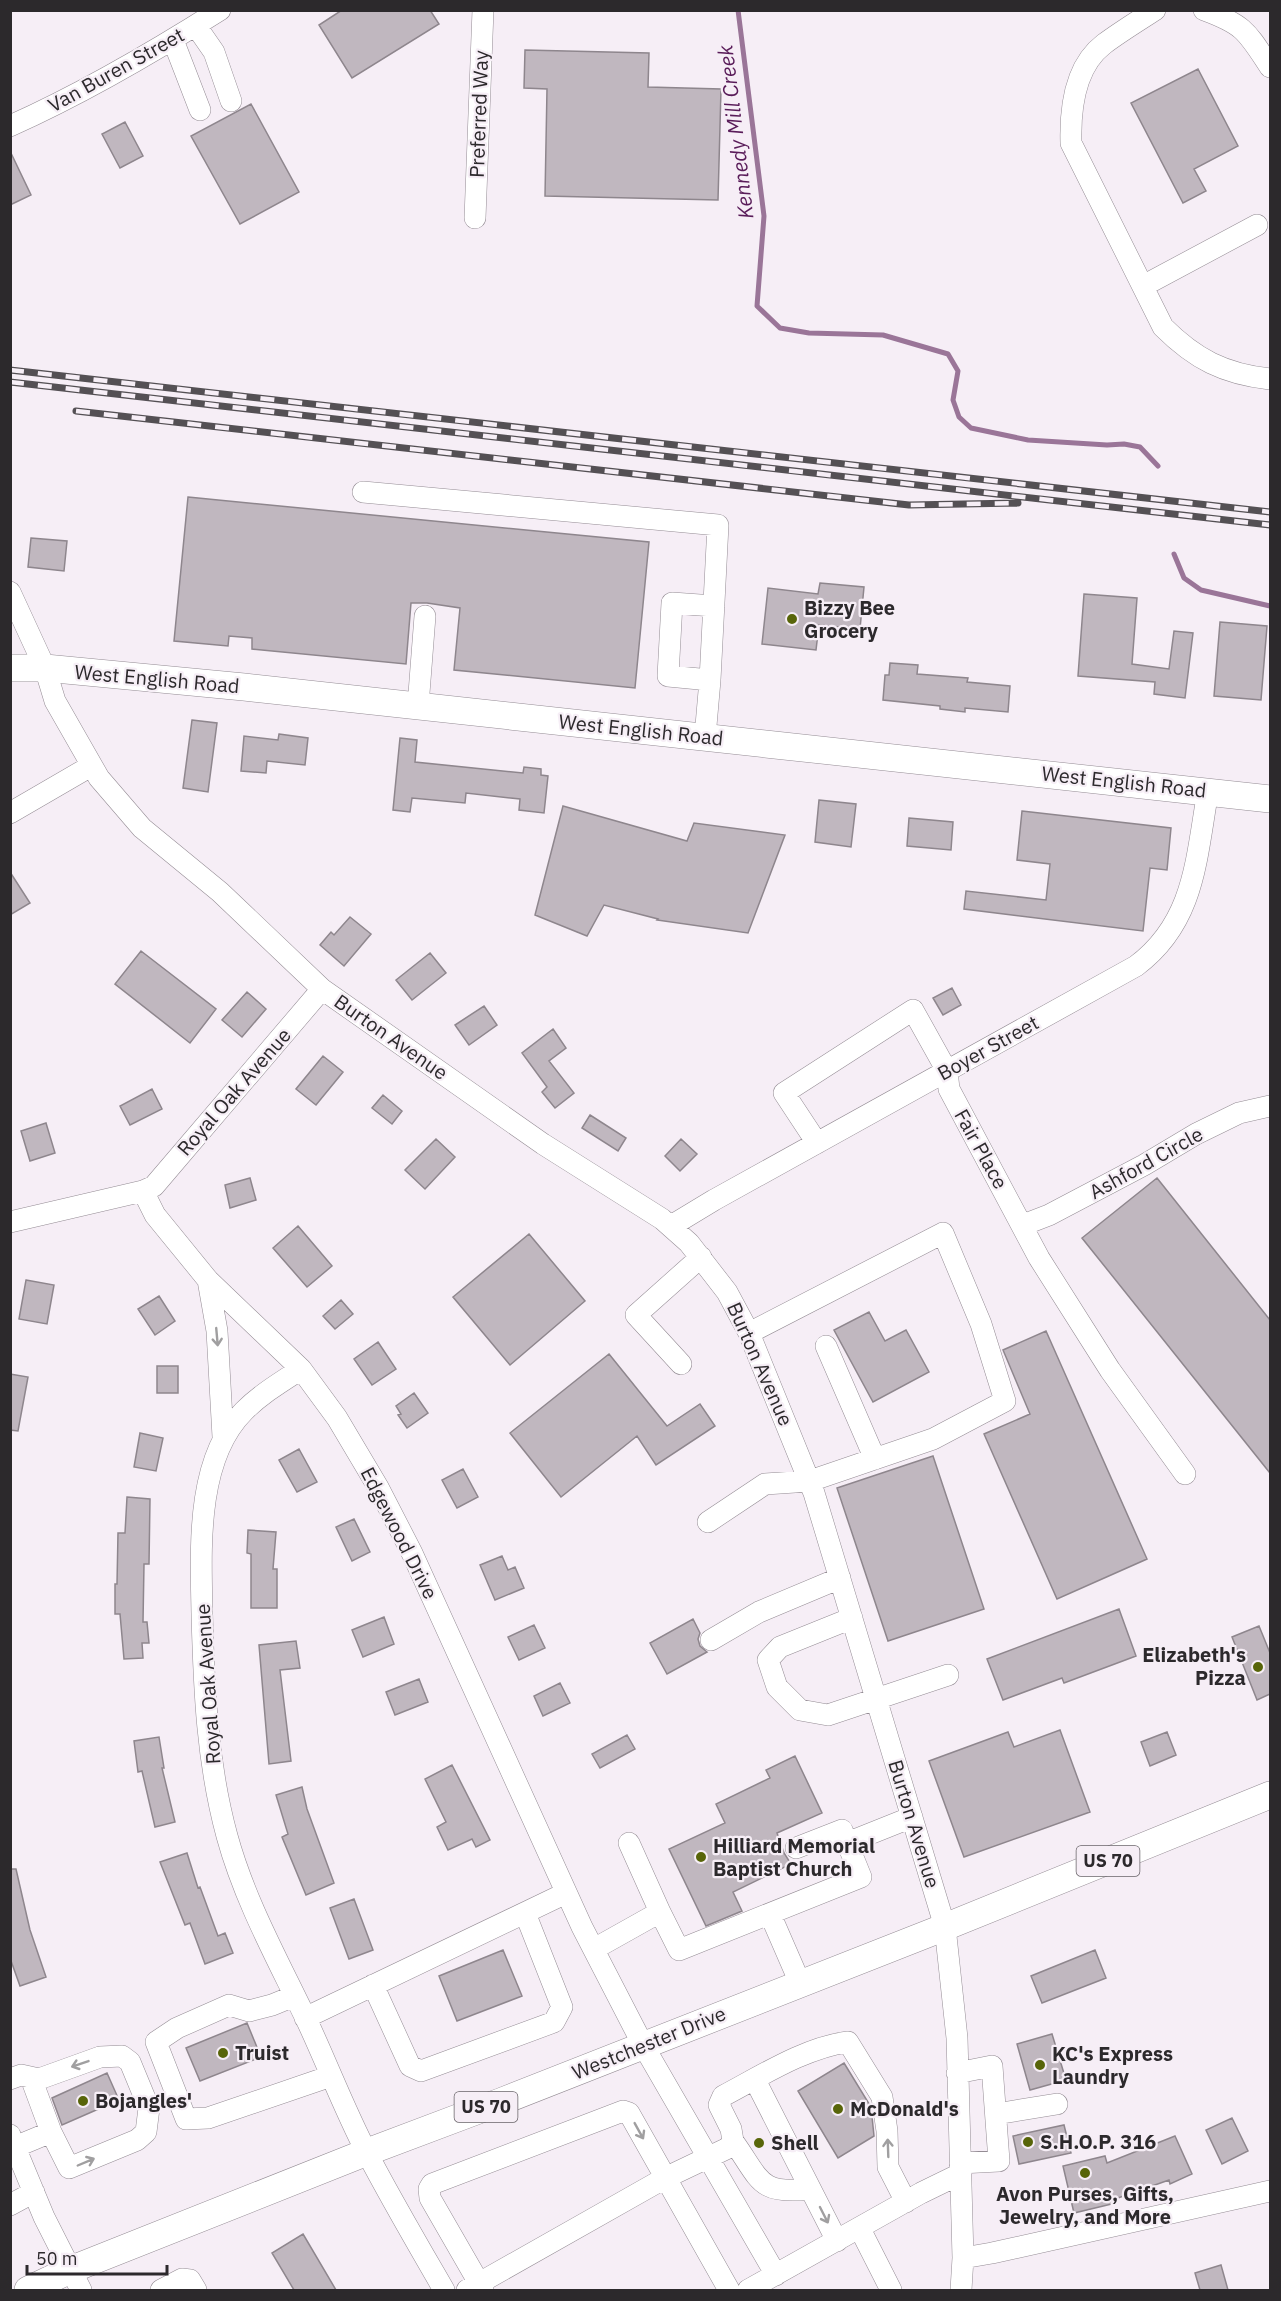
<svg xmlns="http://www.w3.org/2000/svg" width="1281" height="2301" font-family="'IBM Plex Sans',sans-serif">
<rect width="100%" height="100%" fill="#f6eef6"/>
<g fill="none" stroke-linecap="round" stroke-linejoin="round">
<path stroke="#9a7598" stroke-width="5" d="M738,10l26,206 -7,90 23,22 29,5 74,2 65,19 10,17 -5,29 6,17 12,11 57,12 79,5 17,-1 16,3 18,19
M1174,554l10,24 17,12 69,16"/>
</g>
<path fill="#c0b7bf" stroke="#8e868d" stroke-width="1.5" d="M342,10h88l9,14 -87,54 -33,-53z
M525,50l124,3 -1,34 73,2 -3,111 -173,-4 2,-107 -23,-1z
M1198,69l40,77 -44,23 12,22 -23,12 -52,-100z
M251,104l48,88 -59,32 -49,-88z
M125,122l18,34 -23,12 -18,-34z
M10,151l21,44 -21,10z
M188,497l461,45 -14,146 -181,-18 6,-62 -33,-5h-16l-5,61 -154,-15v-11l-23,-2 -1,10 -54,-5z
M31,538l36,3 -3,30 -36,-4z
M820,583l44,4 -4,42 -41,-4 -3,25 -54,-6 6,-56 50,6z
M1084,594l53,4 -5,66 37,5 5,-38 19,2 -8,65 -31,-4 1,-12 -77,-6z
M1220,622l47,4 -6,74 -47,-4z
M890,663l28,2 -1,9 51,4 -1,4 43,4 -2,26 -43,-4v4l-25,-3v-3l-57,-6 2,-25h4z
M192,720l25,3 -9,69 -25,-4z
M279,734l29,4 -3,27 -38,-4 -1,12 -25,-2 3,-35 34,4z
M400,738l17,2 -2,22 108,11 1,-6 17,2v6l7,1 -4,37 -25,-3 1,-11 -54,-6 -1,10 -53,-5 -2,14 -17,-2z
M819,800l37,4 -5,43 -36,-5z
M563,806l124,35 7,-18 91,12 -37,98 -91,-13 1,-1 -54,-14 -17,31 -52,-21z
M1022,811l149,17 -4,42 -17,-2 -7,63 -179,-22 2,-18 80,9 4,-36 -33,-4z
M909,818l44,4 -2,28 -44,-4z
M10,872l20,31 -20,12z
M350,917l21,17 -27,32 -24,-21 11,-13 3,3z
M141,951l75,58 -26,34 -75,-59z
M430,953l16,20 -34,27 -16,-20z
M952,988l9,17 -18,10 -10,-17z
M247,992l19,17 -24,28 -20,-17z
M484,1006l13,19 -28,20 -14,-20z
M553,1029l13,19 -17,13 25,32 -19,15 -13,-16 5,-5 -25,-34z
M323,1056l20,16 -27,33 -20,-16z
M152,1089l10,20 -32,16 -10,-19z
M383,1095l19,16 -10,13 -20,-16z
M590,1115l36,23 -8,13 -36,-23z
M46,1123l9,30 -25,8 -9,-30z
M436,1139l19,18 -30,32 -20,-19z
M681,1139l16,15 -17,17 -15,-15z
M250,1178l6,22 -26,8 -5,-23z
M1157,1178l113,142v153l-188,-235z
M298,1226l34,40 -25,21 -34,-39z
M529,1234l56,67 -75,64 -57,-68z
M26,1280l28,5 -7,39 -28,-5z
M159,1296l16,25 -20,14 -17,-26z
M341,1300l12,14 -18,15 -12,-13z
M869,1312l16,29 21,-11 23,42 -56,30 -39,-72z
M1046,1331l101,228 -90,40 -73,-165 46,-20 -27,-64z
M378,1342l18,27 -24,16 -18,-26z
M609,1354l58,72 33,-22 15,22 -59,39 -19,-29 -76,61 -51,-64z
M157,1366h21v27h-21z
M10,1374l18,3 -10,54 -8,-1z
M414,1393l14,20 -21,15 -9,-13 3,-1 -5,-8z
M140,1433l23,5 -7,33 -22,-4z
M299,1449l18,33 -20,10 -18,-32z
M933,1456l51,153 -96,32 -51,-153z
M463,1469l15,28 -21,11 -15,-28z
M127,1497l23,2 -1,65h-5l-1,58h4l2,21h-7l1,15 -19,1 -4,-45h-5v-30h2l1,-51h7z
M354,1519l16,33 -18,9 -16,-34z
M248,1530l28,2 -3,37h4v39h-26v-54l-4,-1z
M502,1556l6,14 7,-3 9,21 -29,12 -15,-35z
M1119,1609l17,47 -72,27 -2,-5 -59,22 -16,-41z
M384,1617l10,27 -31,13 -11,-27z
M693,1619l7,14 -2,6 2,7 7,6 -40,22 -17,-31z
M534,1625l11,23 -26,12 -11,-23z
M1259,1626l11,27v41l-13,6 -25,-63z
M296,1641l4,27 -20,2 11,91 -22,3 -10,-119z
M419,1679l9,23 -33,13 -9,-23z
M560,1683l10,20 -27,13 -9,-20z
M1060,1730l30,82 -126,45 -35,-96 79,-29 6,15z
M1167,1732l9,23 -26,11 -9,-24z
M627,1735l8,14 -35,19 -8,-14z
M159,1737l5,31h-2l13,54 -20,5 -13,-56 -4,1 -4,-31z
M795,1756l27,57 -45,20 7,20 7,11 -58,28 9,19 -36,15 -37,-77 56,-26 -9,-19 54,-26 -4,-8z
M452,1765l38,75 -14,7 -4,-8 -24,11 -11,-23 9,-5 -21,-43z
M302,1787l5,22 27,74 -28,12 -24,-58 6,-3 -12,-39z
M187,1853l11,35 2,-1 18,49 7,-3 8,20 -28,11 -15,-41 -5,2 -25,-63z
M10,1869h6l14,61 16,47 -26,9 -10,-28z
M354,1899l19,51 -24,9 -19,-51z
M503,1950l19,46 -65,25 -18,-45z
M1095,1950l11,28 -64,25 -11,-27z
M247,2023l14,34 -61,24 -14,-33z
M1052,2034l14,46 -36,10 -13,-46z
M844,2063l27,44 3,29 -36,22 -40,-67z
M107,2073l12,27 -57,25 -10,-27z
M1232,2118l16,33 -26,13 -16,-34z
M1064,2125l7,28 -52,11 -6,-28z
M1175,2136l17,38 -22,10 -1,-4 -54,19 1,4 -42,10 -11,-47 42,-10 2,7z
M303,2234l33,56h-42l-22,-37z
M1221,2265l7,25h-28l-5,-17z"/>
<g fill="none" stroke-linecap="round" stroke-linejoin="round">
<defs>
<path id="minor" d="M1155,10c-17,11 -35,22 -51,34 -29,22 -34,65 -33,99l92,184c32,32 61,47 107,52
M1204,10c41,15 43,22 66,57
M196,26l18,26 17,49
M173,40l27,70
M10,126c74,-33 142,-73 210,-116
M475,218l8,-208
M1143,286l114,-61
M363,492l355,33 -8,155 -5,57
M10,592l35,76 10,33 44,77 43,50 78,64 102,97 221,155 119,75 27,24 38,49 22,41 65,160 131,434 12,111 6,220 -2,32
M710,680l-42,-4 4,-73 42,3
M418,706l7,-90
M10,813l81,-47
M817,1143l-33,-50 129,-83 34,61 2,18 90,169 71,112 75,104
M143,1191l12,24 53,65 93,89 36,49 41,69 34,66 170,374 61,118 133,230
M10,1222l133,-31 11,-5 168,-197
M1023,1225l26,-10 95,-50 52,-31 43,-21 31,-7
M671,1226l43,-26 422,-234c59,-44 60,-107 72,-175
M208,1280l9,51 6,106
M826,1346l49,113
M681,1364l-45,-49 65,-58
M301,1369c-20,13 -40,25 -57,42 -49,49 -43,139 -42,203 2,75 5,149 25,222 18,66 52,126 81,187 20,43 37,88 59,130 24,46 51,92 77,137
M708,1522l57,-38 45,-3 123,-42 72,-38 -24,-77 -38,-91 -194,100
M852,1618l-72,29 -12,13 9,27 23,23 28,5 120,-40
M711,1640l48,-28 81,-34
M629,1843l31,69
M847,1843l65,-26
M770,1914l30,69
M594,1949l66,-37 19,38 182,-73 -19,-47 -46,18
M373,1985l37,81 11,5 133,-49 8,-15 -37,-94
M294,1996l-22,9 -23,6 -20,-6 -52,23 -21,14 30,77 22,-1 123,-42
M305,2018l261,-125
M957,2073l35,-7 7,95 -39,2
M10,2079l11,-4 18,4 61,-22 22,-1 8,6 19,46 -3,24 -9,8 -68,28 -18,-36 -20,-54
M755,2080l82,161
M996,2114l61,-10
M10,2135l34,82 37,73
M733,2141c28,39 25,54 77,48
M15,2147l36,-15
M10,2205l24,-13
M860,2229l31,61
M963,2258l29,-5 278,-62
M161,2290l21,-11 8,1 6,10
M467,2290l198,-112 63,-30 5,-7 -2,-12 -12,-24 4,-9c38,-20 83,-49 125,-54l34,55 5,34 1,36 18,35
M483,2290l-53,-92 -1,-9 3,-5 191,-73 6,2 100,177
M748,2290l173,-97 39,-19"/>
<path id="major" d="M10,668h35l199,19 1026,112
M28,2290l42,-20 292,-116 138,-52 445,-175 325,-132"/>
</defs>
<use href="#minor" stroke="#948c94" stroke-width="22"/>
<use href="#major" stroke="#948c94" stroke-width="28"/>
<use href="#minor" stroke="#fff" stroke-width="21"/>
<use href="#major" stroke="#fff" stroke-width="27"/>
<defs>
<path id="rail" d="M10,370l1260,142
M10,382l1260,143
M76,411l833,94 109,-2"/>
</defs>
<use href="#rail" stroke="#545054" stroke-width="7"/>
<use href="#rail" stroke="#f6eef6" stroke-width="4.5" stroke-dasharray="14" stroke-linecap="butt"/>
</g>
<defs><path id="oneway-shaft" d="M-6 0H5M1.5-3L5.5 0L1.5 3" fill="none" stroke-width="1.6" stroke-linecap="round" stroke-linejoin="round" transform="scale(1.5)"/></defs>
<g stroke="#a09fa0">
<use href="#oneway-shaft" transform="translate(217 1337) rotate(85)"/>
<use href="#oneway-shaft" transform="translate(80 2064) rotate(161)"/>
<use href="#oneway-shaft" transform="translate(639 2131) rotate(61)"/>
<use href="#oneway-shaft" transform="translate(888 2148) rotate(-92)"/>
<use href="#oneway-shaft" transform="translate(86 2162) rotate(-23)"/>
<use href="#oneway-shaft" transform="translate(824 2215) rotate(63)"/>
</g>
<g fill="#586509" stroke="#f6eef6" stroke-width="2">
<circle cx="792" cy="619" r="6"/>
<circle cx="1258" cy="1667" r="6"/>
<circle cx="701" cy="1857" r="6"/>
<circle cx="223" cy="2053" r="6"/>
<circle cx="1040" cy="2065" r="6"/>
<circle cx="83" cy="2101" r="6"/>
<circle cx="838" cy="2109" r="6"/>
<circle cx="1028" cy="2142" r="6"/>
<circle cx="759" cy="2143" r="6"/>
<circle cx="1085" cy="2173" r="6"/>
</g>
<g text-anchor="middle" stroke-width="4.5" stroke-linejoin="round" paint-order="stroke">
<g fill="#f6eef6" stroke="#696469" stroke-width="1.5">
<rect x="1076.5" y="1846" width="63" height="30" rx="4.5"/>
<rect x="454.5" y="2092" width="63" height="30" rx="4.5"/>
</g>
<g font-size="18" font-weight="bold" fill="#2c292c">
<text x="1108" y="1867">US 70</text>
<text x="486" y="2113">US 70</text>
</g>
<g font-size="20" fill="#2c292c" stroke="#f6eef6">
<text transform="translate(116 70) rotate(-29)" y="7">Van Buren Street</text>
<text transform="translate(479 114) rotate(-88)" y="7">Preferred Way</text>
<text transform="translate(157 679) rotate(5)" y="7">West English Road</text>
<text transform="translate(641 730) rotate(6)" y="7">West English Road</text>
<text transform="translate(1124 782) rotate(6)" y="7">West English Road</text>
<text transform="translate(391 1037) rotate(35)" y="7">Burton Avenue</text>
<text transform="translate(988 1048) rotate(-29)" y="7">Boyer Street</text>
<text transform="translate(234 1092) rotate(-49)" y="7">Royal Oak Avenue</text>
<text transform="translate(981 1149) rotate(61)" y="7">Fair Place</text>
<text transform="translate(1146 1163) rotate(-29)" y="7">Ashford Circle</text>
<text transform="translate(760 1364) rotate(66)" y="7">Burton Avenue</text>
<text transform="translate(399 1533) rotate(63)" y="7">Edgewood Drive</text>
<text transform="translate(208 1684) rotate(-94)" y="7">Royal Oak Avenue</text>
<text transform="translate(914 1824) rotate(73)" y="7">Burton Avenue</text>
<text transform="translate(649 2043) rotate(-22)" y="7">Westchester Drive</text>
</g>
<g font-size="20" font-weight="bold" fill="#2c292c" stroke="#f6eef6" text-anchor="start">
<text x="804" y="615">Bizzy Bee<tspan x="804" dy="23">Grocery</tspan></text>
<text x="1246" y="1662" text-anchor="end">Elizabeth's<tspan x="1246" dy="23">Pizza</tspan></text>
<text x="713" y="1853">Hilliard Memorial<tspan x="713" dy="23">Baptist Church</tspan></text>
<text x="235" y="2060">Truist</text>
<text x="1052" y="2061">KC's Express<tspan x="1052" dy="23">Laundry</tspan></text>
<text x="95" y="2108">Bojangles'</text>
<text x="850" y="2116">McDonald's</text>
<text x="1040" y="2149">S.H.O.P. 316</text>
<text x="771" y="2150">Shell</text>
<text x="1085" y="2201" text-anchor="middle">Avon Purses, Gifts,<tspan x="1085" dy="23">Jewelry, and More</tspan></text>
</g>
<g font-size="21" font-style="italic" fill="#591c59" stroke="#f6eef6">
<text transform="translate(736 132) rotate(-97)" y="7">Kennedy Mill Creek</text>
</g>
</g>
<rect width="1281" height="2301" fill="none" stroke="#2c292c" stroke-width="24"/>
<path d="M27 2265v9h140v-9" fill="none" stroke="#2c292c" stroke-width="3"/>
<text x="36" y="2265" font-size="18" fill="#2c292c" stroke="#f6eef6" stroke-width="4.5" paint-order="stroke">50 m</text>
</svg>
